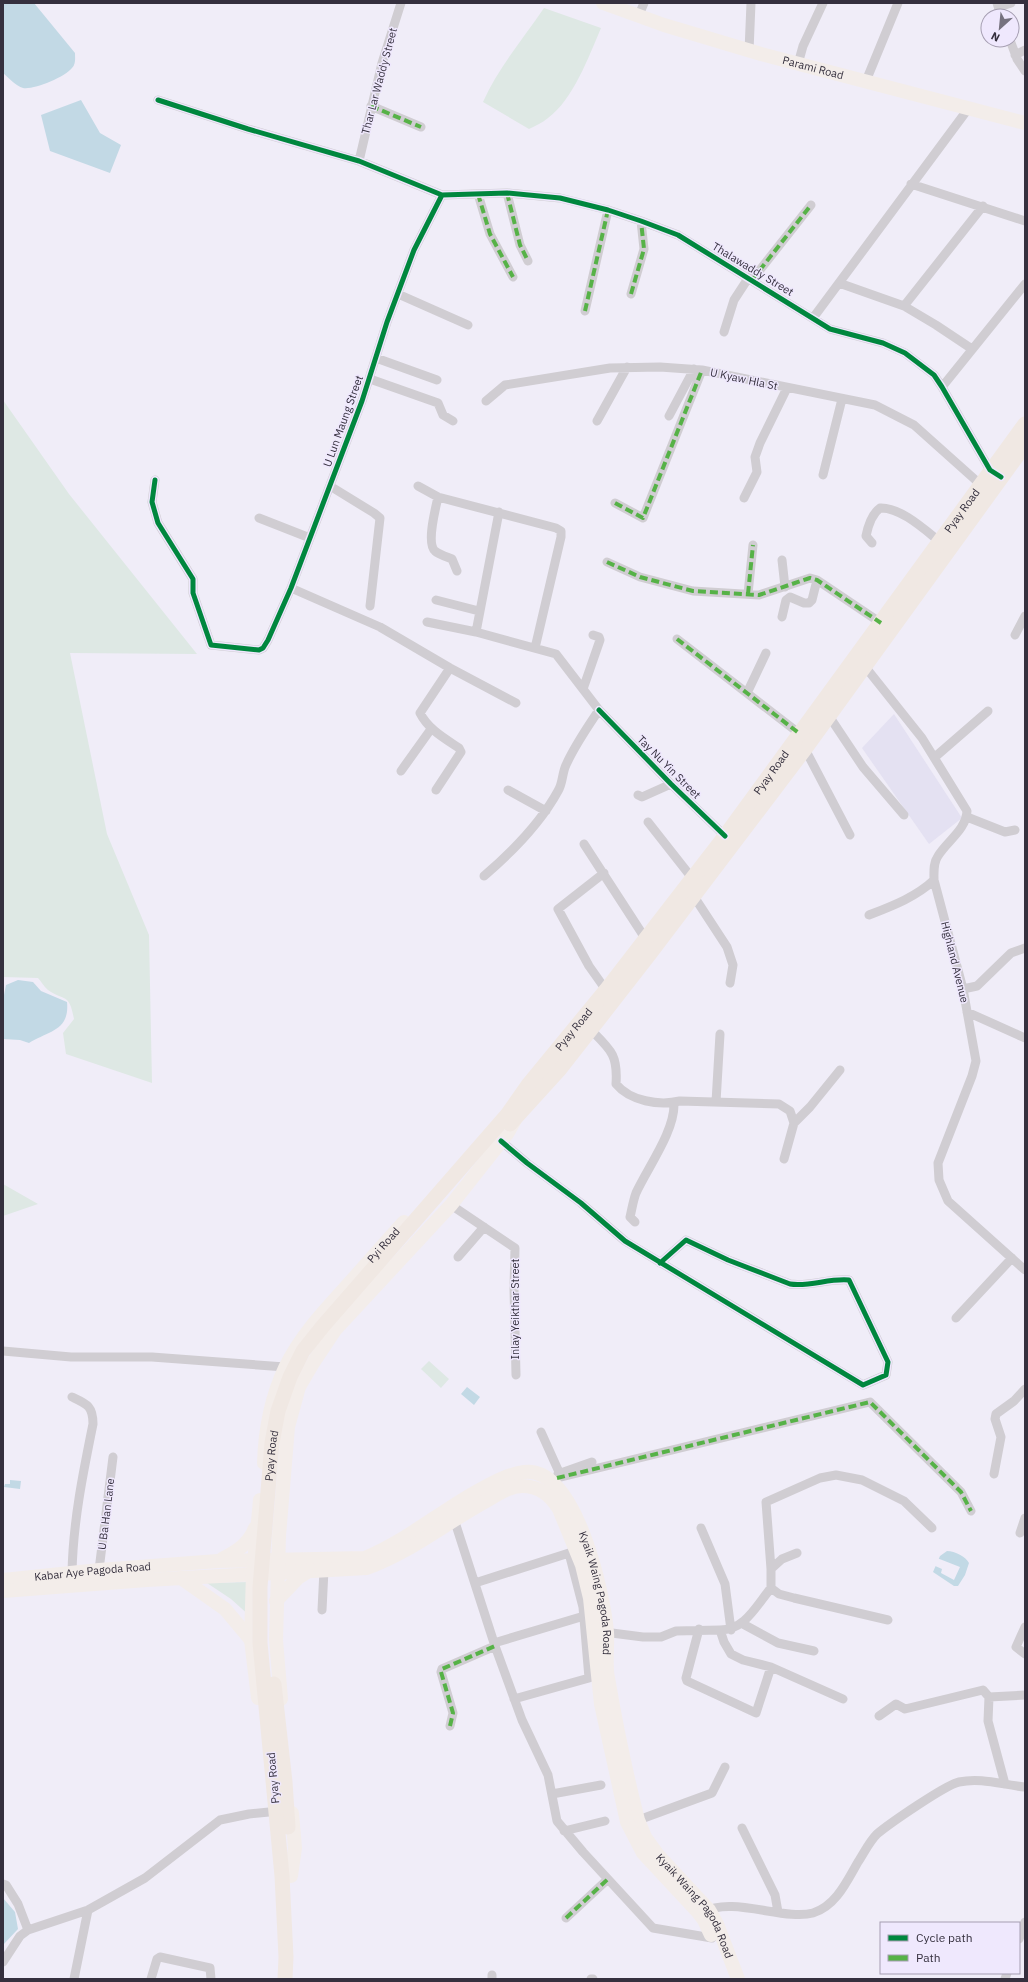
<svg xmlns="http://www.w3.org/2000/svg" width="1028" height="1982" font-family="'IBM Plex Sans',sans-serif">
<rect width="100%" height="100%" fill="#f0edf8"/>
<path fill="#e4e1f2" d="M894,714l68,104 -33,26 -67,-96z"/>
<path fill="#dee8e4" d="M544,8l57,20c-12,28 -28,72 -53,90 -6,5 -13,8 -19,11l-46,-27c15,-34 40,-63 61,-94z
M3,400l66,94 128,160 -127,-1 37,181 42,101 3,148 -86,-29 -3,-21 11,-14c-5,-27 -9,-17 -26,-29 -4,-3 -7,-9 -10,-12l-35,-1z
M3,1184l35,20 -35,12z
M429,1361l20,18 -8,9 -20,-19z
M250,1582l1,35 -20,-18 -24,-16z"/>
<path fill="#c2d9e5" d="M3,3h31l41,50c0,5 1,11 -3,15 -7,9 -38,22 -49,20 -7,-2 -14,-10 -20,-15z
M81,100l19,33 21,12 -11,28 -60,-22 -9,-36z
M18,980l15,2 8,9 26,11c3,29 -19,29 -38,41l-9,-3 -17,-1v-39l3,-15z
M467,1387l13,10 -6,8 -13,-11z
M10,1480l11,1 -1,8 -16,-2 1,-3h5z
M947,1551c8,0 19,6 22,12l-4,12 -7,11h-4l-21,-14 7,-16z
M3,1898l12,14 3,17 -15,16z"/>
<path fill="#f0edf8" d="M937,1558l23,9 -6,13 -13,-7 1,-4 -9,-4z"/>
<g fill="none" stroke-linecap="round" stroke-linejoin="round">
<path stroke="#d0cdd2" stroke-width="9" d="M997,3l4,13
M999,7l12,-4
M639,15l5,-12
M1010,40l7,19 8,12
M749,51l2,-48
M1015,55l10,-5
M798,64l5,-18 20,-43
M866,81l32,-78
M158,100l90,29 111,32 83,34 65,-2 53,5 48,12 33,11 37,14 152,94 53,14 22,10 29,22 8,12 48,83 3,2
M371,106l50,21
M359,161l23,-98 19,-60
M911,184l114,37
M507,193l13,52 8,16
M478,194l12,40 23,43
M752,280l59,-75
M839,283l65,23 32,19 36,24
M398,294l70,31
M631,294l13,-45 -3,-28
M904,306l79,-100
M585,311l23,-101
M813,318l155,-209
M724,332l10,-32 15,-23
M376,358l61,22
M370,379l68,24 5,12 10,6
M942,387l83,-103
M486,401l19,-16 105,-17 50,-1 42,3 173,35 39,20 66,59
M669,416l25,-47
M597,421l30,-54
M823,475l19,-76
M155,480l-3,22 6,21 35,56v14l18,52 48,5 4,-2 5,-8 23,-52 71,-187 25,-79 27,-72 28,-55
M330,486l44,27 6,5 -10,88
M418,486l20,11 118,31 5,3v6l-26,111
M438,497c-2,10 -12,46 -3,54 3,3 12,6 17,8l5,12
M744,498l13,-26 -2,-15 5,-14 27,-55
M615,503l28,15 59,-148
M499,512l-23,120 80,22 43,56 72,74 54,52
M259,518l51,20
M872,543l-6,-7c2,-10 6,-22 14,-28 20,-1 44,21 59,33
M782,560l3,27
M607,562l33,15 53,14 66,4 51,-17 7,2 64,43
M291,588l89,39 70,41 66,35
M748,594l5,-49
M436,600l43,11
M782,617l4,-17 4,-3 14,6h5l3,-3 5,-20
M427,622l49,10
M1015,635l10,-19
M677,639l123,95
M863,664l59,74 45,73c-1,19 -20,30 -29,45 -5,7 -4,16 -4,24l29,109 13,72 -4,15 -34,87 1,17 9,21 77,69
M583,689l17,-49 -1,-3 -6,-2
M747,693l19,-40
M829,716l34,51 41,48
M805,749l45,86
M935,757l53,-46
M401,771l30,-42
M436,790l25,-38 -2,-4c-15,-10 -31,-19 -39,-35l30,-45
M508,790l38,21
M638,795l4,2 29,-13
M967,817l38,15 10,-2
M648,822l44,56
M584,844l61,94
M604,873l-46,36 31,57 17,24
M484,876c28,-24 56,-52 74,-85 5,-8 4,-18 8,-26 9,-20 21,-37 33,-55
M693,895l34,52 6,18 -3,18
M869,915c23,-9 47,-18 65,-35
M963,989l14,-3 34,-33 14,-5
M967,1012l58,26
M591,1030c20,20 27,25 25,54 14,17 43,22 64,17l99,3 11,7 4,12 -10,36
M716,1102l4,-68
M794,1123l16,-16 30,-37
M501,1141l26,22 54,40 44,38 238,144 23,-10 2,-13 -39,-82c-20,-2 -39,7 -59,4l-62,-24 -42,-20 -26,23
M451,1205l64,43 -1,40 2,87
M635,1222l-5,-5c2,-8 3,-16 6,-24 12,-26 39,-62 38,-90
M458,1257l26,-30
M956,1318l56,-60
M3,1351l68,6h81l133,10
M72,1397c15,7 21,9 21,27 -10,49 -20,98 -21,149
M541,1432l18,40
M558,1474l34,-12
M994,1474l7,-37 -6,-18 1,-5 18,-13 11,-12
M557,1478l313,-76 91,90 10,19
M454,1519l41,127 27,74 26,55 9,46 26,31 70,76 59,10
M701,1528l24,56 6,46
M1020,1533l5,-15
M771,1569l-5,-67 54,-24 16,-3 26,5 42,21 28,27
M99,1570l14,-113
M475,1583l94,-30 14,54 6,71 -75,21
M771,1588v-19l11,-10 15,-6
M322,1610l2,-40
M743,1624l35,19 36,8
M1025,1627l-9,20 9,7
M699,1629l-13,49 1,3 69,32 15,-46
M720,1630c25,0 36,-24 51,-42l8,6 15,4 94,22
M604,1632l39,5h18l15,-6 44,-1 4,12 7,12 12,6 28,7 72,32
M494,1643l90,-27
M989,1697l36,-2
M879,1716l17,-12 9,5 78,-19 6,7 -1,24 17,63
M450,1726l3,-13 -12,-41 1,-3 53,-23
M552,1794l49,-9
M633,1822l79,-29 13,-26
M742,1828l33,67 3,17
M564,1831l41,-10
M3,1884l3,1 12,19 10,26
M705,1912c25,-16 81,9 108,1 23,-7 34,-32 45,-51 6,-9 11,-20 19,-28 12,-10 68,-49 82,-52 22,-5 44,3 66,5
M566,1918l42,-39
M1019,1939l6,-17
M3,1962l17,-26 8,-6 60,-20 57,-32 75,-58 29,-6 20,-2
M74,1979l14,-69
M151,1979l6,-20 3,-2 50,11 1,11
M492,1979v-4
M591,1979h2
M1005,1979l2,-6"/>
<g stroke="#f3edea" stroke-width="14">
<path id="s1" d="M603,3l61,22 97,29 264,69"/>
<path id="s2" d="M264,1463c1,-33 7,-65 21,-95 14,-30 38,-56 60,-80 20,-22 39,-44 59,-66"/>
<path d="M222,1559c15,-8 27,-15 33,-31"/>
<path d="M181,1578l44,31 26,31"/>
<path id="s3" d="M3,1580l96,-10 119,-9 147,-3c39,-16 72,-44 109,-65 16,-9 31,-18 50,-21 52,-7 80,123 83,160 1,15 -2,31 1,46 8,47 18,95 30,142l7,17 13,18 51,55 8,14 21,55"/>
<path d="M3,1591l144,-11 220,-12c42,-15 79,-45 119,-67 11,-6 23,-15 36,-15 17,0 28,9 37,23l23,56 8,33 11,106 26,118 16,31 54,58 7,9 7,15"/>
<path d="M276,1601l22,-23 12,-8"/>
<path d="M258,1698l-7,-58 2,-66 7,-74"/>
<path d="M281,1699l-5,-59 3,-104 9,-109 11,-40 14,-24 22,-33 116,-125 56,-71 10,-18"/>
<path d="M291,1876l4,-28 -3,-35"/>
</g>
<g stroke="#f0e8e3" stroke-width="15">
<path d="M510,1124l50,-55 89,-114 156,-206 220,-304"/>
<path d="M274,1684l11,98 3,45"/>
<path id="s4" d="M285,1979l1,-22 -4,-81 -22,-233v-56l12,-144 6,-32 12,-34 13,-26 20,-25 184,-211 21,-30 78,-95 119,-154 300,-412"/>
</g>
<path stroke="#56b247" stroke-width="4" stroke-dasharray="8 4" stroke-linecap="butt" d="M371,106l50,21
M507,193l13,52 8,16
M478,194l12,40 23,43
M752,280l59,-75
M631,294l13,-45 -3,-28
M585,311l23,-101
M615,503l28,15 59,-148
M607,562l33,15 53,14 66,4 51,-17 7,2 64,43
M748,594l5,-49
M677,639l123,95
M557,1478l313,-76 91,90 10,19
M450,1726l3,-13 -12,-41 1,-3 53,-23
M566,1918l42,-39"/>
<defs>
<path id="cycleway" d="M158,100l90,29 111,32 83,34 65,-2 53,5 48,12 33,11 37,14 152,94 53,14 22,10 29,22 8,12 48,83 11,7
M155,480l-3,22 6,21 35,56v14l18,52 48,5 4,-2 5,-8 23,-52 71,-187 25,-79 27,-72 28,-55
M599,710l72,74 54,52
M501,1141l26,22 54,40 44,38 238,144 23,-10 2,-13 -39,-82c-20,-2 -39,7 -59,4l-62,-24 -42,-20 -26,23"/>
</defs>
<use href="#cycleway" stroke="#efe8fd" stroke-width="8"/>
<use href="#cycleway" stroke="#00873e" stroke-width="5"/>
</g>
<g text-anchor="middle" stroke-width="3" stroke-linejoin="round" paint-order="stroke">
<g font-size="11" fill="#35303e" stroke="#efe8fd">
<text dy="4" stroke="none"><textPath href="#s1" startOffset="220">Parami Road</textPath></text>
<text transform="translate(379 81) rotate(-75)" y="4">Thar Lar Waddy Street</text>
<text transform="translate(753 269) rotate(31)" y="4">Thalawaddy Street</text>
<text transform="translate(744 379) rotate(12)" y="4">U Kyaw Hla St</text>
<text transform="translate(343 421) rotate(-70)" y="4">U Lun Maung Street</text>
<text dy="4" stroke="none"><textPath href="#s4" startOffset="1704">Pyay Road</textPath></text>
<text transform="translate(669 767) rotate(45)" y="4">Tay Nu Yin Street</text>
<text dy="4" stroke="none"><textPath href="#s4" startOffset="1380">Pyay Road</textPath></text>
<text transform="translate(955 962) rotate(76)" y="4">Highland Avenue</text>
<text dy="4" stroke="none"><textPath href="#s4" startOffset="1056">Pyay Road</textPath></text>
<text dy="4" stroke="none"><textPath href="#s2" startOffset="256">Pyi Road</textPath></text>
<text transform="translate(515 1309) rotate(-90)" y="4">Inlay Yeikthar Street</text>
<text dy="4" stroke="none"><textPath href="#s4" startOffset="525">Pyay Road</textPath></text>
<text transform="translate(106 1514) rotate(-83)" y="4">U Ba Han Lane</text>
<text dy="4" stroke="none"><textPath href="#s3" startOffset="90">Kabar Aye Pagoda Road</textPath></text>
<text dy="4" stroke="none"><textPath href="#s3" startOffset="697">Kyaik Waing Pagoda Road</textPath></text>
<text transform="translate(273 1778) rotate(-95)" y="4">Pyay Road</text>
<text dy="4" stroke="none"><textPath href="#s3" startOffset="1033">Kyaik Waing Pagoda Road</textPath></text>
</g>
</g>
<rect width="1028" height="1982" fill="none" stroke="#35303e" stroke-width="8"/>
<rect x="880" y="1922" width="140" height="52" fill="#efe8fd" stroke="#a59eb1"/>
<rect x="888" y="1935" width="20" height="6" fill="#00873e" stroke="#a59eb1"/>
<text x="916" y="1942" font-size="12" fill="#35303e">Cycle path</text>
<rect x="888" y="1955" width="20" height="6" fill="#56b247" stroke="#a59eb1"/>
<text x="916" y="1962" font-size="12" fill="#35303e">Path</text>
<g transform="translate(1000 28) rotate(207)"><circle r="19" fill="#efe8fd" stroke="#a59eb1"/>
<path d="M0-3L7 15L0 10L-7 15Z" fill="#76727f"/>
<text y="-6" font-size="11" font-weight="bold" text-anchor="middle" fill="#35303e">N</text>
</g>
</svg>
